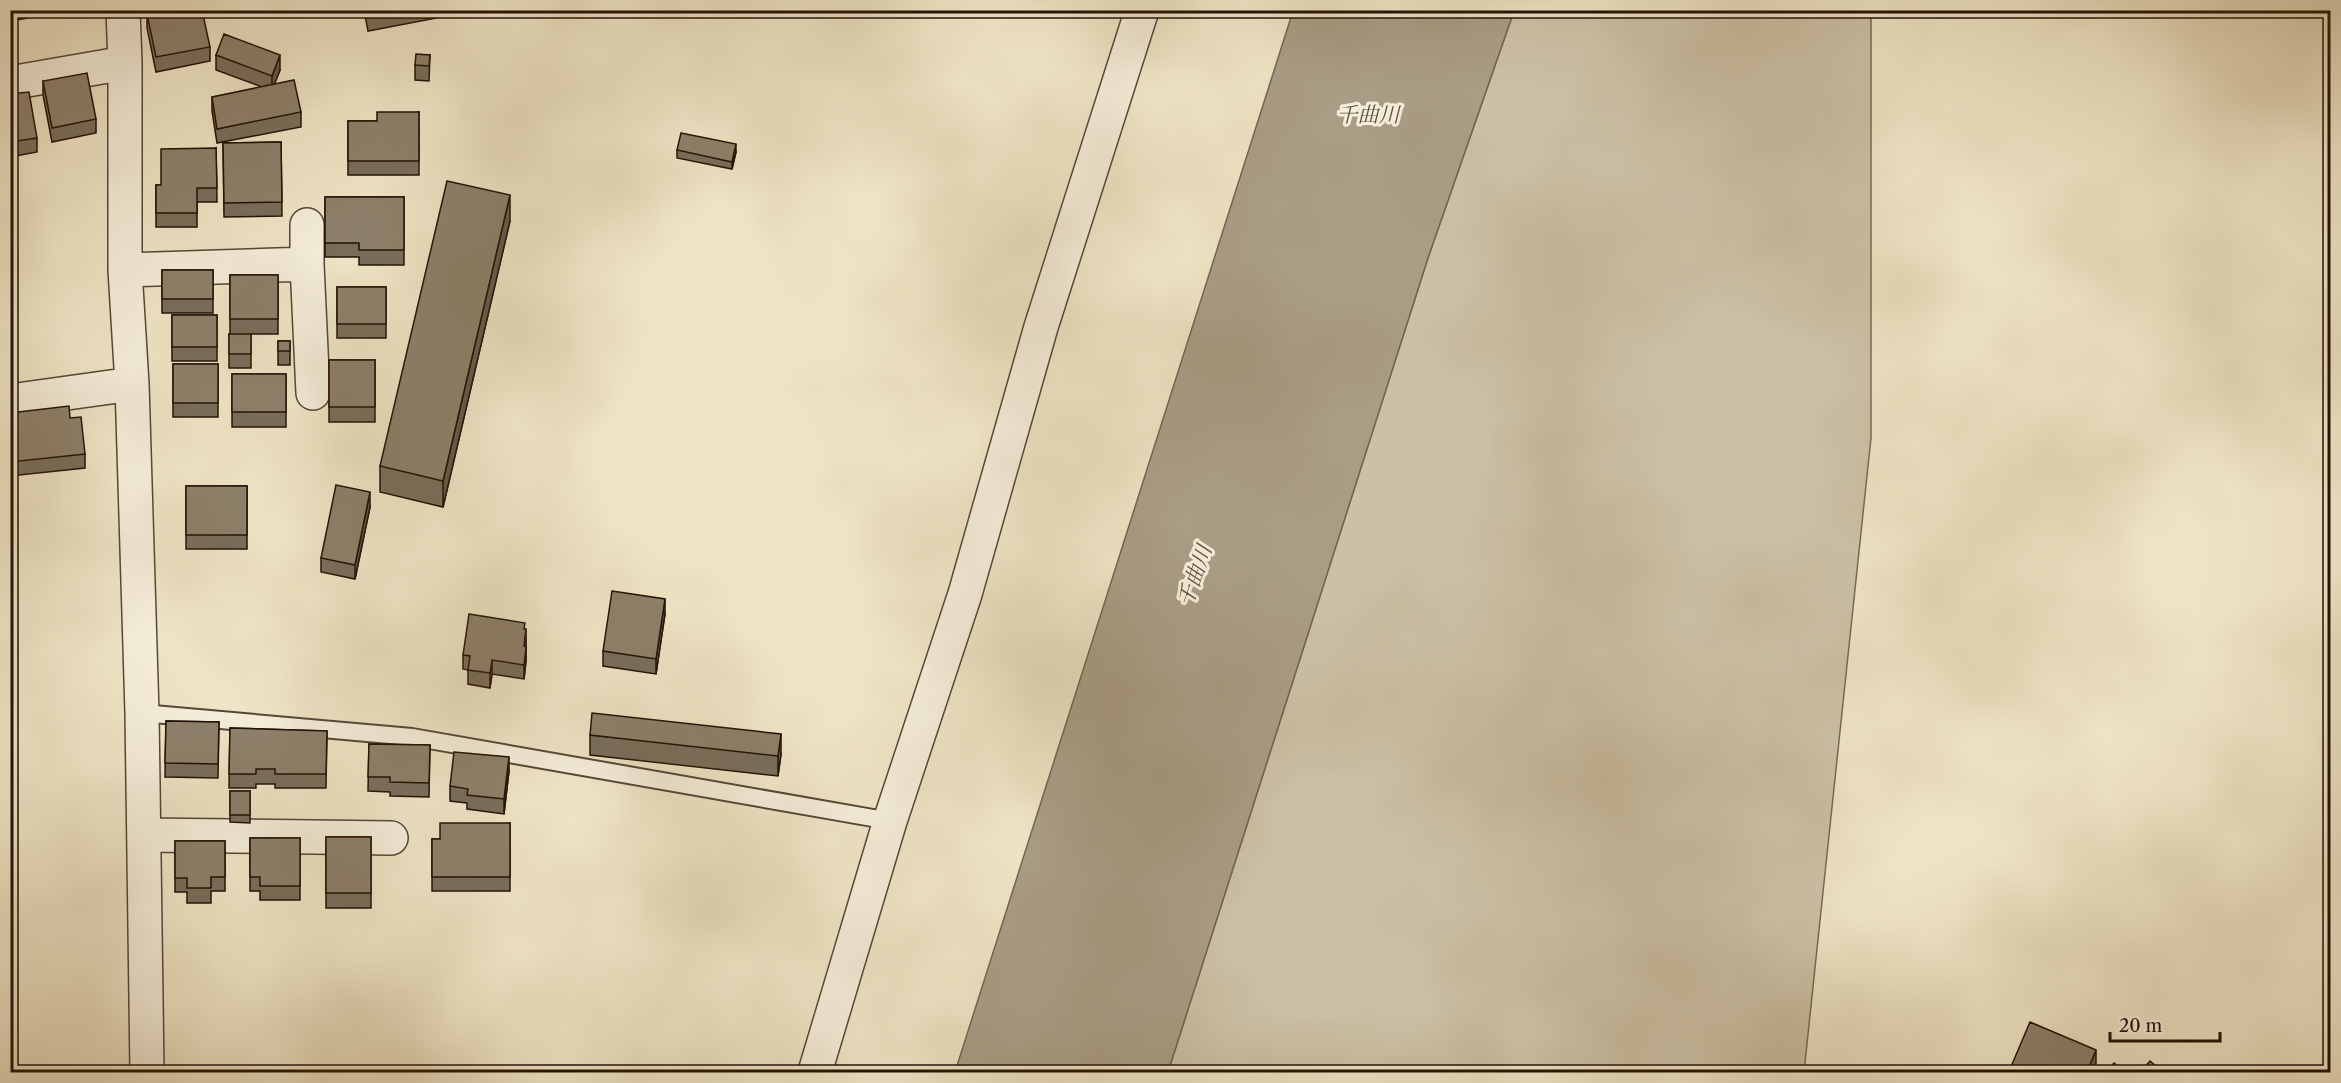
<svg xmlns="http://www.w3.org/2000/svg" width="2341" height="1083" font-family="'Libre Caslon Text','Noto Serif JP',serif">
<rect width="100%" height="100%" fill="#efe5c6"/>
<filter id="stains"><feTurbulence type="fractalNoise" baseFrequency=".00333" numOctaves="4"/><feColorMatrix values="0 0 0 0 .2 0 0 0 0 .09 0 0 0 0 .02 0 0 0 .5 -.17"/></filter>
<radialGradient id="worn" r=".72"><stop offset=".6" stop-color="#630" stop-opacity="0"/><stop offset="1" stop-color="#630" stop-opacity=".3"/></radialGradient>
<path fill="#ccc1a6" stroke="#776a56" stroke-width="1.5" d="M1514,11h357v427l-67,634h-636l260,-814z"/>
<path fill="#a99d85" stroke="#736553" stroke-width="1.5" d="M1293,11h221l-86,247 -260,814h-213z"/>
<g fill="none" stroke-linecap="round" stroke-linejoin="round">
<defs>
<path id="lane" d="M142,713l270,24 478,84"/>
<path id="street" d="M123,10l2,53v207l7,114 10,329 5,359
M10,83l115,-20
M307,225v39l6,129
M125,270l182,-6
M10,401l122,-17
M144,835l247,3
M815,1072l75,-251 75,-227 76,-267 101,-317"/>
</defs>
<use href="#lane" stroke="#554737" stroke-width="20"/>
<use href="#street" stroke="#554737" stroke-width="36"/>
<use href="#lane" stroke="#f5eeda" stroke-width="16"/>
<use href="#street" stroke="#f5eeda" stroke-width="33"/>
</g>
<path fill="#796e5b" stroke="#221207" stroke-width="1.5" d="M10,10h64l-64,11z
M364,10h78v7l-74,14z
M1099,10h19l-1,4z
M147,14l63,33v14l-54,11 -9,-44z
M216,55l64,15 -6,14 27,28v15l-84,16 -5,-32v-14l50,-10 -46,-17z
M430,55l-1,26 -14,-1v-15z
M43,81l53,38v14l-44,9 -9,-47z
M10,94l27,44v14l-27,5z
M419,112v63h-71v-54h29z
M281,142l1,74 -58,1 -1,-74z
M216,148l1,54h-20v25h-41v-42h5z
M677,150l59,2 -4,17 -55,-11z
M325,197h79v68h-45v-8h-34z
M510,221l-67,286 -63,-15v-26z
M162,270h51v43h-51z
M230,275h48v59h-27v34h-22v-34h1z
M337,287h49v51h-49z
M172,315h45v46h-45z
M278,341h12v24h-12z
M329,360h46v62h-46z
M173,364h45v53h-45z
M232,374h54v53h-54z
M10,413l60,5 15,36v14l-75,8z
M186,486h61v63h-61z
M370,507l-15,72 -34,-7v-14z
M665,614l-9,60 -53,-8v-15z
M525,629l1,15v17l-2,18 -32,-5 -2,14 -22,-4v-14l-5,-1v-14z
M166,721l53,1 -1,56 -53,-1z
M230,728l97,3 -1,57h-51v-4h-19v4h-27z
M590,735l191,19 -3,22 -188,-21z
M369,744l61,1 -1,52 -39,-1v-4l-22,-1z
M509,771l-5,43 -37,-5v-6l-17,-2v-15z
M230,791h20v32l-20,-1z
M510,823v68h-78v-52h8z
M326,837h45v71h-45z
M250,838h50v62h-40v-9h-10z
M175,841h50v50h-14v12h-24v-11h-12z"/>
<path fill="#635a4a" stroke="#221207" stroke-width="1.5" d="M280,55v15l-8,21v-15z
M736,144v8l-4,17v-7z
M510,195v26l-67,286v-26z
M370,492v15l-15,72v-14z
M665,599v15l-9,60v-15z
M526,629v15l-2,17v-15z
M526,647v14l-2,18v-14z
M492,660v14l-2,14v-15z
M781,734v20l-3,22v-20z
M509,757v14l-5,43v-15z
M2096,1050v15l-3,7h-6z"/>
<path fill="#8d806a" stroke="#221207" stroke-width="1.5" d="M164,10h38l8,37 -54,10 -9,-43z
M367,10h34l-33,7z
M224,34l56,21 -8,21 -56,-21z
M416,54l14,1 -1,11 -14,-1z
M87,73l9,46 -44,9 -9,-47z
M294,80l7,32 -84,17 -5,-32z
M29,92l8,46 -27,4v-48z
M377,112h42v49h-71v-40h29z
M681,133l55,11 -4,18 -55,-12z
M281,142l1,60 -58,1 -1,-60z
M216,148l1,40h-20v25h-41v-28h5v-36z
M447,181l63,14 -67,286 -63,-15z
M325,197h79v53h-45v-7h-34z
M162,270h51v29h-51z
M230,275h48v44h-48z
M337,287h49v37h-49z
M172,315h45v32h-45z
M229,334h22v20h-22z
M278,341h12v10h-12z
M329,360h46v47h-46z
M173,364h45v39h-45z
M232,374h54v38h-54z
M69,406l1,12 11,-1 4,37 -75,8v-49z
M336,485l34,7 -15,73 -34,-7z
M186,486h61v49h-61z
M612,591l53,8 -9,60 -53,-8z
M469,614l56,9 -1,6h2l-2,17 2,1 -2,18 -32,-5 -2,13 -22,-3 2,-14 -7,-1z
M592,713l189,21 -3,22 -188,-21z
M166,721l53,1 -1,42 -53,-1z
M230,728l97,3 -1,43h-51v-5h-19v5h-27z
M369,744l61,1 -1,38 -39,-1v-5h-22z
M454,752l55,5 -5,42 -37,-4 1,-6 -18,-3z
M230,791h20v24h-20z
M440,823h70v54h-78v-38h8z
M326,837h45v56h-45z
M250,838h50v48h-40v-9h-10z
M175,841h50v36h-14v11h-24v-10h-12z
M2030,1022l66,28 -9,22h-70l-7,-3z
M2150,1061l13,11h-19l-2,-2z
M2114,1063l12,9h-20z"/>
<g text-anchor="middle" stroke-width="6" stroke-linejoin="round" paint-order="stroke">
<g font-size="21" font-style="italic" fill="#5f5140" stroke="#f5eeda">
<text x="1368" y="122">千曲川</text>
<text transform="translate(1195 576) rotate(-71)" y="7">千曲川</text>
</g>
</g>
<rect width="2341" height="1083" fill="none" stroke="#efe5c6" stroke-width="36"/>
<rect x="12" y="12" width="2317" height="1059" fill="none" stroke="#221207" stroke-width="3"/>
<rect x="18" y="18" width="2305" height="1047" fill="none" stroke="#221207" stroke-width="1.5"/>
<path d="M2110 1032v9h110v-9" fill="none" stroke="#221207" stroke-width="3"/>
<text x="2119" y="1032" font-size="18" fill="#221207" stroke="#f5eeda" stroke-width="4.5" paint-order="stroke">20 m</text>
<rect width="100%" height="100%" filter="url(#stains)"/>
<rect width="100%" height="100%" fill="url(#worn)"/>
</svg>
